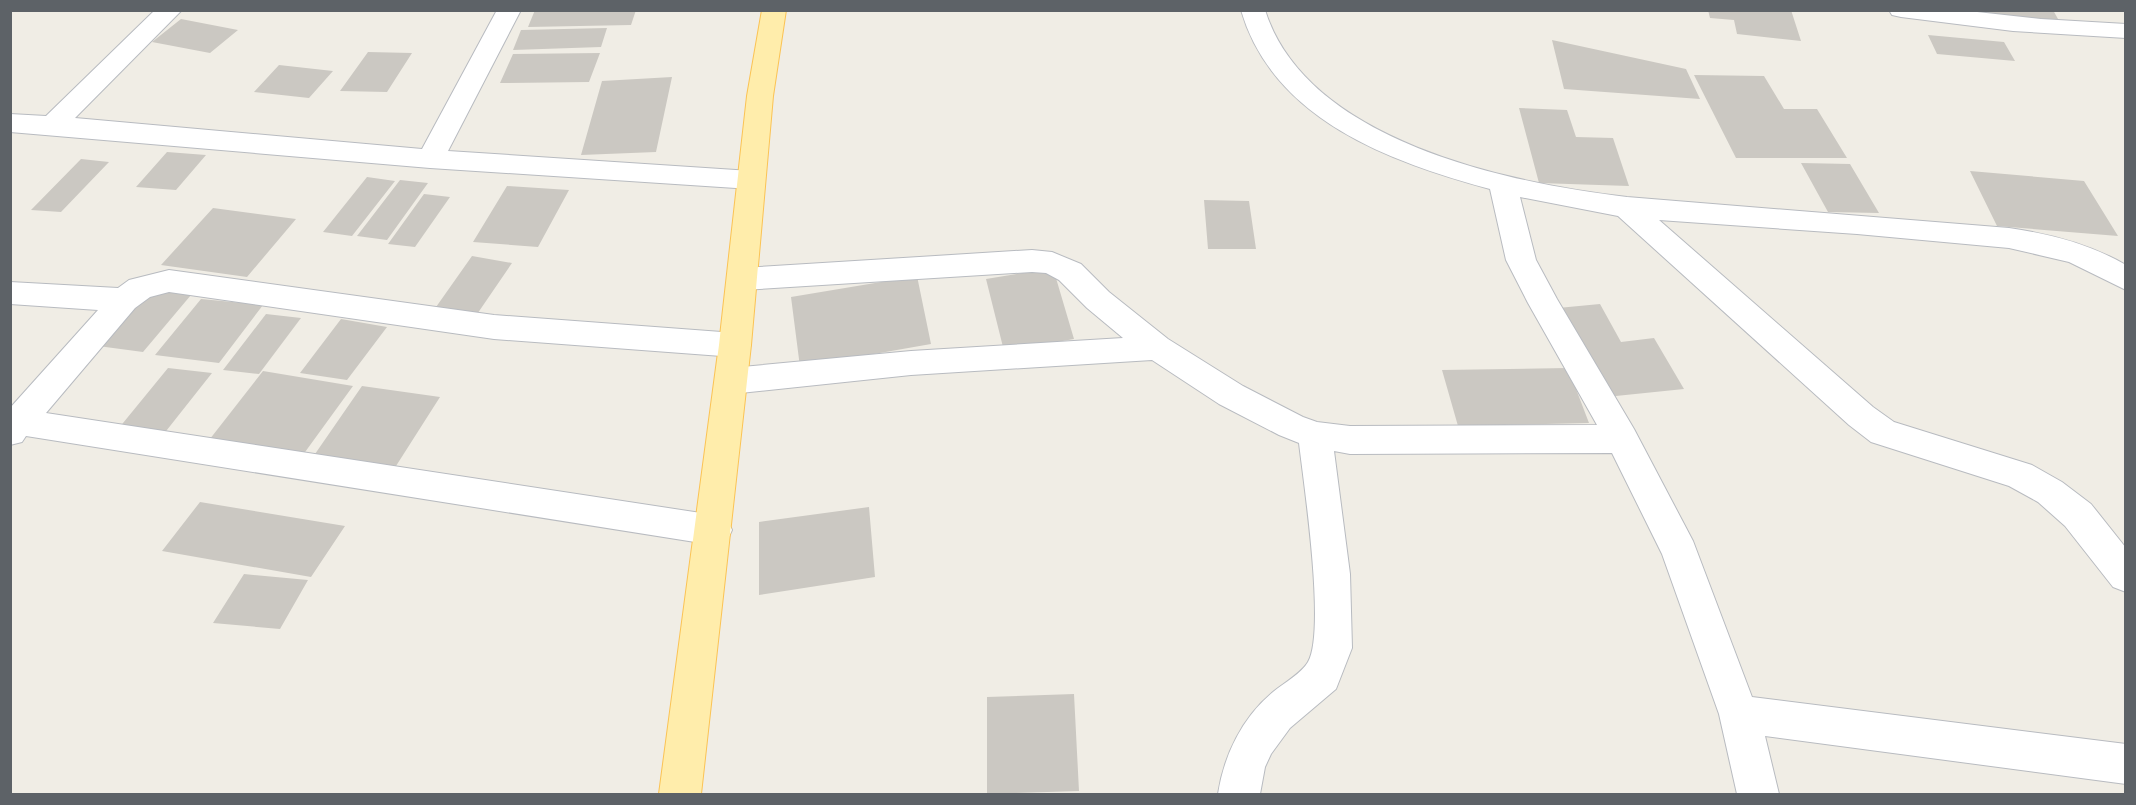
<svg xmlns="http://www.w3.org/2000/svg" width="2136" height="805" font-family="'Space Grotesk',sans-serif">
<rect width="100%" height="100%" fill="#f0ede5"/>
<path fill="#cbc8c2" d="M535,10h101l-5,15 -103,2z
M1708,10h83l10,31 -64,-7 -3,-14 -24,-2z
M1986,10h67l10,18 -71,-7z
M181,19l57,11 -28,23 -58,-11z
M607,28l-6,19 -88,3 8,-20z
M1928,35l76,7 11,19 -78,-7z
M1552,40l134,29 14,30 -136,-10z
M368,52l44,1 -25,39 -47,-1z
M600,53l-11,29 -89,1 13,-29z
M279,65l54,6 -24,27 -55,-6z
M1694,75l70,1 20,33h33l30,49h-111z
M672,77l-16,75 -75,3 21,-74z
M1519,108l48,2 9,27 37,1 16,48 -90,-3z
M167,152l39,3 -30,35 -40,-3z
M81,159l28,3 -48,50 -30,-2z
M1801,163l49,1 29,49 -51,-1z
M1970,171l114,10 34,55 -121,-10z
M367,177l28,4 -43,55 -29,-4z
M400,180l28,3 -41,57 -30,-4z
M507,186l62,4 -31,57 -65,-5z
M424,194l26,3 -35,50 -27,-3z
M1204,200l45,1 7,48h-48z
M213,208l83,11 -49,58 -86,-12z
M472,256l40,7 -41,60 -42,-6z
M1053,268l21,71 -70,12 -18,-72z
M917,276l14,68 -131,23 -9,-70z
M148,290l43,5 -48,57 -45,-6z
M201,299l62,6 -44,58 -64,-8z
M1600,304l21,38 33,-4 30,51 -78,8 -48,-89z
M266,314l35,4 -42,56 -36,-4z
M341,319l46,8 -40,53 -47,-7z
M168,368l44,5 -53,67 -45,-6z
M1568,368l21,55 -131,3 -16,-56z
M263,371l90,15 -53,73 -94,-15z
M362,386l78,11 -44,69 -81,-12z
M200,502l145,24 -34,51 -149,-26z
M869,507l6,70 -116,18v-73z
M244,574l64,6 -28,49 -67,-6z
M1074,694l5,97 -92,3v-97z"/>
<g fill="none" stroke-linecap="round" stroke-linejoin="round">
<defs>
<path id="minor" d="M155,10h27l-107,108 347,31 75,-139h24l-73,141 303,20 10,2 4,7 -4,7 -10,2 -321,-21 -420,-36v-18l36,2z
M1241,10h24c41,131 243,173 362,187l382,31c41,6 81,16 117,37v25l-57,-28 -60,-14 -152,-14 -198,-14 214,187 21,15 138,43 30,17 29,22 35,44v44l-13,-5 -48,-61 -27,-24 -29,-16 -138,-44 -22,-17 -231,-209 -98,-19 16,63 21,39 77,130 59,112 59,156 374,47v40l-361,-48 14,58h-42l-18,-80 -57,-160 -50,-101 -262,1 -16,-3 16,123 2,74 -16,41 -46,39 -19,26 -6,13 -5,27h-42c6,-39 24,-76 55,-102 11,-9 29,-19 35,-30 18,-31 -4,-177 -9,-219l-20,-8 -60,-31 -67,-44 -241,15 -180,19 -11,-4 -5,-9 5,-9 11,-4 180,-17 212,-13 -36,-30 -28,-28 -13,-7 -14,-1 -290,18 -11,-3 -4,-8 4,-8 11,-3 290,-18 20,2 29,12 28,28 59,47 75,47 60,31 14,5 33,4 247,-1 -69,-122 -22,-43 -16,-71c-99,-27 -217,-69 -249,-179z
M1889,10h70l82,9 85,5v14l-113,-7 -112,-14 -9,-2z
M169,270l325,45 241,18 11,4 5,8 -5,8 -11,4 -241,-18 -325,-47 -19,5 -15,11 -89,105 668,102 13,4 5,11 -5,11 -13,4 -688,-109 -4,6 -12,3v-37l88,-98 -88,-6v-22l108,6 11,-8z"/>
<path id="primary" d="M762,10h24l-13,86 -22,249 -50,449h-42l60,-449 28,-249z"/>
</defs>
<use href="#minor" stroke="#b8bbc0" stroke-width="2"/>
<use href="#primary" stroke="#fbc354" stroke-width="2"/>
<use href="#minor" fill="#fff" fill-rule="evenodd"/>
<use href="#primary" fill="#ffedab" fill-rule="evenodd"/>
</g>
<rect width="2136" height="805" fill="none" stroke="#5d6267" stroke-width="24"/>
</svg>
